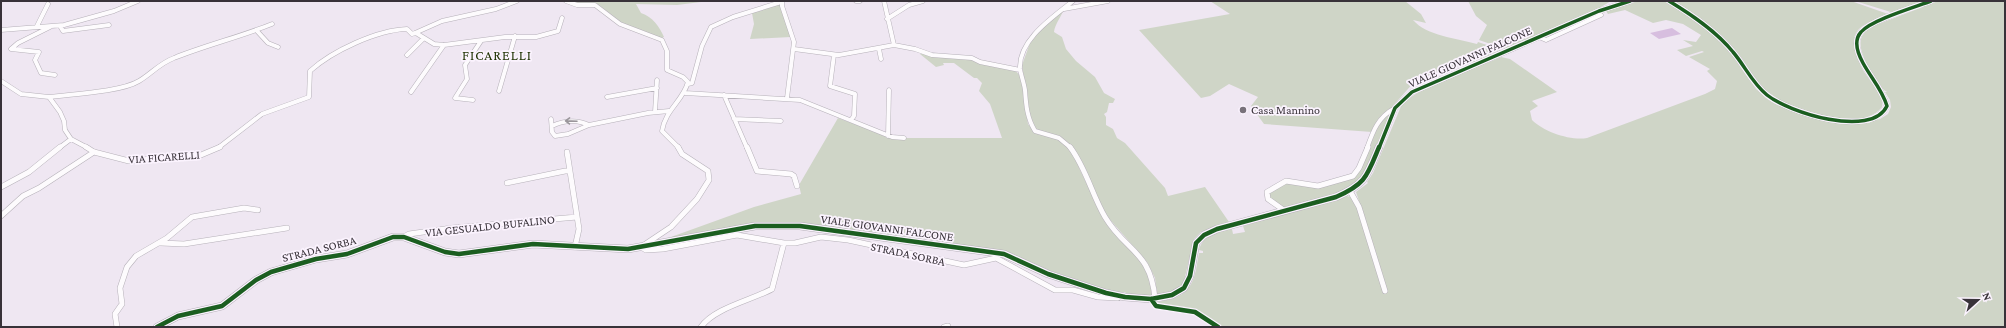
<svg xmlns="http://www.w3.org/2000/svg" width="2006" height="328" font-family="'Crimson Pro',serif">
<rect width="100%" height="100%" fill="#efe7f2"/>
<path fill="#cfd5c7" d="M570,1h139l-32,4 -41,-1 5,9c12,4 18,13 23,24l-2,1 -39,-14 -23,-18 -17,-1z
M1210,1h195l16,13 5,9 -13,-3c14,16 43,18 64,24l1,-2 24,8 -27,12 -35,9 -25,10 -23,26 -13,11 -7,14 -108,-8 -13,-18 7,-9 -29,-13 -19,12 -9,2 -62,-68 91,-16z
M1468,1h143l-15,9 -91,39 -26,-9 8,-15 -11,-9z
M1638,1h28l15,9 36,28 13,14 26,37 9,7 44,20 58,6 13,-3 8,-5 3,-7 -1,-7 -5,-8h2l-3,-2c-7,-8 -27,-36 -23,-51 2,-7 9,-11 15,-14l62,-24h67v326h-784l-25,-16 -39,-8c5,-3 12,-3 18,-5 20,-9 20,-24 24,-45h4v-2l-4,-1c4,-16 19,-18 33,-21l1,5 12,-2 -2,-6 103,-30 6,1 4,7h4l-4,-12 12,-9 -1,-1 6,-9 29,-69c24,-21 69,-34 99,-47l9,2 47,33 -25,9 6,5 -8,5 2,9c12,12 39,21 55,18l118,-44 10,-5 2,-8 -10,-10 3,-2 -21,-12 15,-5 -2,-1 -16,5 -9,-6 16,-4 -10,-6 13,2 5,-7 -18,-11 -17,-4 -13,3 -28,-13 -17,4 -2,-3z
M1672,1h179l37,13v1c-19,7 -41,12 -32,38 2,5 4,12 7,17 6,11 22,24 19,37 -19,26 -87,5 -109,-10 -18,-13 -25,-34 -40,-49 -18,-18 -41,-32 -61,-47z
M1855,1h71l-32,12z
M780,4l11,33 -41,2 4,-15 -2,-11z
M1063,11c-2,6 -8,13 -9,21l8,5 4,12 10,12 19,16 9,16 11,6 -2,4h-4l-2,9 -3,2 2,3v8l7,4 4,9 8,5 40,45 3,8 37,-9 24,35 -28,10 -7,7 -10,42c-5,10 -17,12 -27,15l-2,-18 -8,-16 -42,-48 -26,-57 -14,-17 -30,-11 -5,-7 -8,-57 8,-22 8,-12z
M922,53l48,6 45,11 6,7 7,47 7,8 22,6 8,4 11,15 4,13 25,50 40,44 8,32 -26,-1 -2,-3 -5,1 -9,-2 -63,-21 -40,-18 -217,-29h-24l-95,15 -1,-1 83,-30 47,-13 -2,-9 39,-67 54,20h110l-12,-34 -11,-13 3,-8 -5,-5h-3l-20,-15h-11l1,2 -8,2 -16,-13z
M1391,112c-9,19 -21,57 -35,71 -15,14 -51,20 -71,25l-15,-9v-7l14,-9 36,5 30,-9 7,-4 6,-12 16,-40z"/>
<path fill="#d7bedf" d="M1672,28l9,6 -22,5 -9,-6z"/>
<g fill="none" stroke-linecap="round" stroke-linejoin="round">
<defs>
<path id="street-far1" d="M566,1l11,4h18l25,19 42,16 5,11v19l16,7 5,5c-5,19 -23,28 -26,49l17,17
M782,1v5l12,36 -7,56
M856,1h4
M884,1l10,44
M1064,9l44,-8
M887,19l22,-14 14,-4
M37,26l11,-22
M60,26l3,5 46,-6
M50,27l-32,16 -7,6 28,3 -4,8 6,13 14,2
M1,30l63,-5 50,-14 24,-10
M257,31l11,12 10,4
M416,33l18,11 10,1 61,-8h31l22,-6 4,-13
M1539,37l7,3 55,-25 -5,-2
M794,49l45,6 55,-10 21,4 17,6 40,3 8,4 40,8
M879,49l2,10
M407,55l17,-17
M834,55l-4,31 25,8 -1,22 -3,4
M1,81l20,13 28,3 11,15 4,9 1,9 6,9 17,9
M688,84l4,-1 10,-37 9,-19 22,-10 48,-15
M499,91l16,-55
M411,92l33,-47
M685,93l115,7 92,37 12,1
M724,95l23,53
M49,97c22,-3 72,-5 90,-16 12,-7 21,-18 35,-23 32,-13 66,-21 98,-34
M607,97l50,-9
M473,100l-18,-2 12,-19 -2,-14 16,-24
M655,112l2,-32
M551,119l1,13 3,4 13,-2 21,-9c-13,-6 -24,-5 -37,1
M734,119l47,2
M589,125l59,-12 21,-2
M888,136l1,-46
M59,148l12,-9
M218,148l44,-34 47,-17 1,-26c22,-20 67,-41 97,-42l5,5 3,-1 27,-12 54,-12 21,-8
M1071,148l-12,-10 -24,-7c-8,-13 -9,-26 -10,-41 -1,-7 -4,-15 -5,-21 -2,-29 33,-52 53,-68
M1367,148c6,-17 11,-31 28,-40"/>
<path id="street" d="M86,147l8,5 35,9 72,-6 19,-8
M678,147l4,7 26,17 1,9 -12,19 -26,28 -30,20 5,3 17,-1 74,-14 47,8h11l26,-6 27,3 116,25 32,-7 59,32h18l25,7 20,1
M747,147l10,24 34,3 3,2 3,10
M1070,147c16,21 22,48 35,70 21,35 46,34 50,82
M567,152l12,77 -4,18
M507,183l63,-13
M1,187l28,-15 31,-25
M1350,191l9,16 26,84
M1285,211l-17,-12 -1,-7 19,-11 32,5 35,-10 6,-8 9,-21
M1,216l22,-20 16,-8 55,-36
M404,237l5,-3 43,-6 125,-11
M161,243l23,1 103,-16
M1151,299l5,7 39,6 23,15
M117,327l-2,-13 7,-10 -2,-16 7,-21 9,-11 31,-18 25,-21 52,-9 14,2
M701,327c13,-19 51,-27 71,-38l12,-46
M944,327l4,-1"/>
<path id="secondary-far1" d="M1669,1c23,14 47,30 64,51 12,14 19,31 34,43 21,17 104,44 120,11 -5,-17 -16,-28 -24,-43 -5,-9 -10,-22 -2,-31 10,-12 54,-25 70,-31
M1379,148l16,-40 17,-16 187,-81 31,-10"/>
<path id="secondary" d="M157,327l21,-11 44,-10 34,-26 15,-8 45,-13 31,-5 46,-17h11l41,15 14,2 74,-10 95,5 127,-23h45l204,28 44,20 58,19 19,4 26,2 21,-4 12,-7 6,-12 6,-33 8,-8 13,-6 119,-32c30,-13 31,-21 43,-50"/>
</defs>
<use href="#street-far1" stroke="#b6b1b9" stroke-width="5"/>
<use href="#street" stroke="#b6b1b9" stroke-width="6"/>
<use href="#secondary-far1" stroke="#b6b1b9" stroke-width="6"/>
<use href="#secondary" stroke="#b6b1b9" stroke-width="8"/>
<use href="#street-far1" stroke="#fdfbfd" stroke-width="4"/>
<use href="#street" stroke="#fdfbfd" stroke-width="5"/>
<use href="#secondary-far1" stroke="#fdfbfd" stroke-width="5.5"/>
<use href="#secondary" stroke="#fdfbfd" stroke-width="6"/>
<defs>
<path id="cycleway-far1" d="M1669,1c23,14 47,30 64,51 12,14 19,31 34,43 21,17 104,44 120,11 -5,-17 -16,-28 -24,-43 -5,-9 -10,-22 -2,-31 10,-12 54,-25 70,-31
M1379,148l16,-40 17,-16 187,-81 31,-10"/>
<path id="cycleway" d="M1151,299l5,7 39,6 23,15
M157,327l21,-11 44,-10 34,-26 15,-8 45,-13 31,-5 46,-17h11l41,15 14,2 74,-10 95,5 127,-23h45l204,28 44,20 58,19 19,4 26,2 21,-4 12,-7 6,-12 6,-33 8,-8 13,-6 119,-32c30,-13 31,-21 43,-50"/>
</defs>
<use href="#cycleway-far1" stroke="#fbf3fe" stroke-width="5.5"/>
<use href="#cycleway" stroke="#fbf3fe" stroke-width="7"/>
<use href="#cycleway-far1" stroke="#1b5e20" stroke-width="3.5"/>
<use href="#cycleway" stroke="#1b5e20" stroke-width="4.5"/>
</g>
<defs><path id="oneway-shaft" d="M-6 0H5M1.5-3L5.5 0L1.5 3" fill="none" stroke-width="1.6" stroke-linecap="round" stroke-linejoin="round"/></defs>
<use stroke="#9a969b" href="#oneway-shaft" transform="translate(571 121) rotate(-178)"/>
<circle fill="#78717a" stroke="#fbf3fe" stroke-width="1.5" cx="1243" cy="110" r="4"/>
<g text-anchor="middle" stroke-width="3.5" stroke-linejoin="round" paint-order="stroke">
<g font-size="12" fill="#383239" stroke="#fbf3fe">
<text transform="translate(1470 57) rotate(-24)" y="4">VIALE GIOVANNI FALCONE</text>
<text transform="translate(164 157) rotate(-4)" y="4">VIA FICARELLI</text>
<text transform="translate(490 226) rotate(-6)" y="4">VIA GESUALDO BUFALINO</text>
<text transform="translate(887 228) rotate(8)" y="4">VIALE GIOVANNI FALCONE</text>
<text transform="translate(319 249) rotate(-14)" y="4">STRADA SORBA</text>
<text transform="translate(908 254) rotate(12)" y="4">STRADA SORBA</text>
</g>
<g font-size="12" fill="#383239" stroke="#fbf3fe" text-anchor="start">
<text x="1251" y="114">Casa Mannino</text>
</g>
<g font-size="14" letter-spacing="1" fill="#1d3100" stroke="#fbf3fe">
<text x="497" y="60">FICARELLI</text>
</g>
</g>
<rect width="2006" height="328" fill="none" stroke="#383239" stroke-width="4"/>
<g transform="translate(1978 300) rotate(69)" stroke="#fbf3fe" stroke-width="3" paint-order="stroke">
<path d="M0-3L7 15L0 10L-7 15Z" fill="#383239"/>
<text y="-6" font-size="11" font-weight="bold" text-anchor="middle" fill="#383239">N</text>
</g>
</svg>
